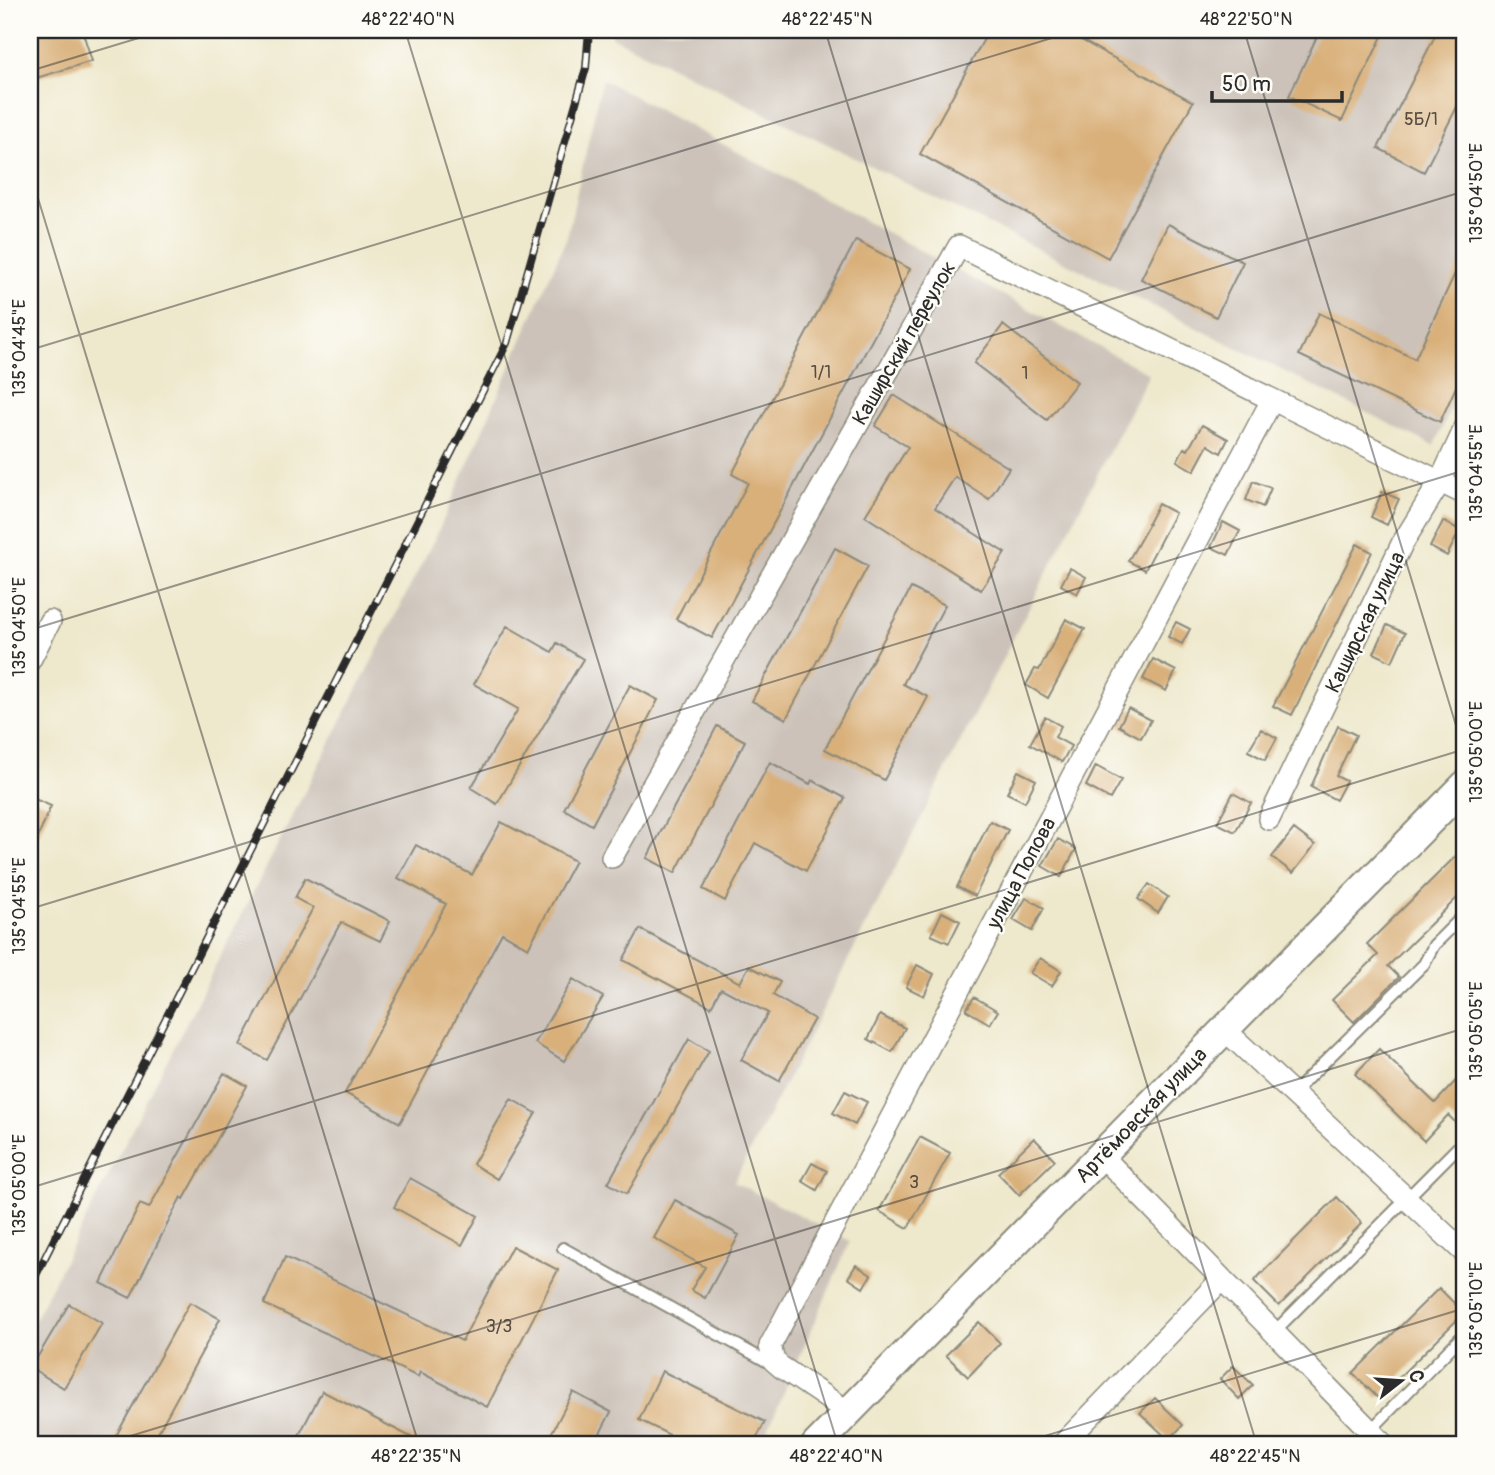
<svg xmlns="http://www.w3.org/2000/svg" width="1495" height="1475" font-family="Pangolin,sans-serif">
<rect width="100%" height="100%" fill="#fdfcf7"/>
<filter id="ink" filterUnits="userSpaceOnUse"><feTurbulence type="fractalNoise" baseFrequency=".0143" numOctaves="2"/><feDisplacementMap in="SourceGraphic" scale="14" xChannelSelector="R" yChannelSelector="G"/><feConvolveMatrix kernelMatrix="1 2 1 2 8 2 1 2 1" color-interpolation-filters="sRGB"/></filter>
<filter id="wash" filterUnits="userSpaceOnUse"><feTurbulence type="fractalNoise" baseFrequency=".00686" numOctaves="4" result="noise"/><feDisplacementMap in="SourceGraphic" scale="28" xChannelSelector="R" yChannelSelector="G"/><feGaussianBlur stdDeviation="1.57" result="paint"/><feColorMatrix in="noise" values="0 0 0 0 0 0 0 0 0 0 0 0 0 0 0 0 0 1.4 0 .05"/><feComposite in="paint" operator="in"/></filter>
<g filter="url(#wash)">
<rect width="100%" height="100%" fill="#eee8cc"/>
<path fill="#ccc2b9" d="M612,30h853v348l-31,68 -822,-409z
M602,79l547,295 -415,808 116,59 -89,204h-731v-117l408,-796 129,-295z"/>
<g id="blocks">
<path fill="#d9b07a" d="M30,30h52l10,31 -62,19z
M989,30h74l130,72 -85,156 -188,-104z
M1320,30h65l-43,91 -53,-25z
M1438,30h27v61l-41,81 -46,-24z
M1168,224l75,38 -27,55 -75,-38z
M856,240l54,29 -198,369 -36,-19 72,-136 -16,-9z
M1465,252v115l-25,55 -141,-67 20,-42 96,46z
M1003,325l74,57 -30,38 -73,-57z
M894,395l115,73 -20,31 -34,-22 -20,31 70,45 -24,37 -116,-74 43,-69 -33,-21z
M1202,425l26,14 -7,14 -13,-8 -14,26 -17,-10 7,-13 4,2z
M1253,481l18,7 -8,19 -17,-7z
M1382,492l17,7 -12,26 -16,-8z
M1158,504l17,9 -30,57 -17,-9 21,-37 -1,-1z
M1443,521l17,9 -13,26 -17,-9z
M1223,522l17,9 -12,24 -17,-8z
M1357,544l15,8 -80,163 -19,-9z
M835,548l33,18 -82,153 -34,-18z
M1070,568l16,9 -9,17 -16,-9z
M911,588l34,17 -42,79 25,13 -44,83 -59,-31z
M1066,619l19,10 -37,69 -22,-13 9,-16 4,1z
M1176,622l14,7 -8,15 -14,-7z
M1387,625l18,8 -13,29 -18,-9z
M507,626l45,26 5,-9 26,16 -86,145 -26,-16 47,-79 -44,-25z
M1153,659l23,12 -10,20 -23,-12z
M630,685l28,15 -66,125 -28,-16z
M1128,708l23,12 -10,18 -22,-12z
M1045,717l16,9 -6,11 16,9 -9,16 -32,-18z
M717,726l28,15 -70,132 -28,-15z
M1338,726l18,9 -20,41 10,5 -10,19 -25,-13z
M1261,729l16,9 -12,22 -17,-9z
M770,762l40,22 2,-4 33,18 -39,73 -51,-28 -30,58 -22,-12z
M1096,766l25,14 -11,19 -24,-13z
M1018,771l18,9 -11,22 -18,-9z
M1233,793l18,10 -16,29 -18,-9z
M30,797l21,9 -21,49z
M990,821l18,9 -33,66 -18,-9z
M501,822l74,39 -47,87 -26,-15 -102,190 -55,-30 101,-189 -48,-26 18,-33 56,30z
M1294,829l21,16 -22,28 -21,-16z
M1058,839l18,10 -15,28 -19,-11z
M1465,847v43l-77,76 11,11 -45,45 -22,-22 46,-45 -11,-11z
M305,878l85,43 -10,20 -39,-19 -74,138 -27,-15 73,-137 -18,-10z
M1149,884l19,13 -10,16 -20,-14z
M1026,898l18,10 -12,23 -19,-11z
M942,912l18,9 -11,22 -18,-8z
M640,929l100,54 9,-17 31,16 -7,13 41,24 -35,62 -38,-21 27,-47 -47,-25 -10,19 -88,-47z
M1040,958l21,13 -9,15 -22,-13z
M917,965l17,9 -10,22 -18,-9z
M573,979l30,18 -39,64 -29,-18z
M974,997l24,14 -8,13 -24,-14z
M880,1015l25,13 -13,24 -24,-13z
M689,1039l20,12 -82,143 -19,-11z
M1379,1049l56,54 30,-32v46l-7,8 -10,-10 -24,26 -69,-67z
M224,1073l23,13 -63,113 -3,-2 -51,101 -29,-15 39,-79 9,4z
M845,1091l22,11 -12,23 -22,-12z
M511,1099l25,14 -39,66 -24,-15z
M920,1137l30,16 -42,75 -29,-17z
M1034,1138l21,22 -36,35 -21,-22z
M812,1163l15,8 -10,19 -15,-9z
M410,1178l68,38 -16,29 -68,-38z
M1337,1197l25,26 -83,83 -25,-25z
M675,1200l64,35 -34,63 -14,-8 14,-23 -51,-29z
M512,1246l46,24 -71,137 -67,-35 -2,5 -154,-73 21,-47 177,84z
M856,1265l15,10 -8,13 -15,-10z
M1439,1288l25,25 -86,85 -25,-25z
M190,1302l30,17 -69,126h-40z
M69,1304l33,19 -38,65 -33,-20z
M979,1322l21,21 -32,34 -22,-22z
M1233,1366l20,19 -14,14 -19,-20z
M662,1371l103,51 -12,23h-63l-51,-25z
M322,1391l104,54h-132z
M573,1392l38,20 -17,33h-21l-22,-11z
M1155,1398l28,27 -14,15 -29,-27z"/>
</g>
</g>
<g filter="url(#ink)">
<use href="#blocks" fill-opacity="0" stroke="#8c8a7c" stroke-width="2"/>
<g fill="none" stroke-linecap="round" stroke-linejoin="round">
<defs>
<path id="lane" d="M1293,1093l131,-129 10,-19 31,-31
M563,1248l210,117
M1274,1332l191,-192
M1370,1431l95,-98"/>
<path id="street" d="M30,660l20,-39
M1269,819l133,-275 38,-62 25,-54
M612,857l347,-611 506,248
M1225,1030l240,223
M1101,1155l283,290
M848,1412l-67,-45 -7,-6 -4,-15 502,-946
M1062,1445l160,-166"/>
<path id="secondary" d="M816,1445l649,-660"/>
</defs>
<use href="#lane" stroke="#8c8a7c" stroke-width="14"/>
<use href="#street" stroke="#8c8a7c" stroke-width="24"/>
<use href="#secondary" stroke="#8c8a7c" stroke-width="32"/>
<use href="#lane" stroke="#fff" stroke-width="10"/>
<use href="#street" stroke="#fff" stroke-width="21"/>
<use href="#secondary" stroke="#fff" stroke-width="28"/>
<defs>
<path id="rail" d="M30,1287l477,-944 79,-275 3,-38"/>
</defs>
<use href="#rail" stroke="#2b2b2b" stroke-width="8"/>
<use href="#rail" stroke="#fdfcf7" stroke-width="5" stroke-dasharray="16" stroke-linecap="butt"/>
</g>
</g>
<path fill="none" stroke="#2b2b2b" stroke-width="2" stroke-opacity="0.45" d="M405,30l433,1415M825,30l432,1415M1244,30l221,725M30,71l135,-41M30,172l389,1273M30,350l1048,-320M30,630l1435,-439M30,909l1435,-439M30,1188l1435,-439M101,1445l1364,-417M1015,1445l450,-137"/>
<g text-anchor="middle" stroke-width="5" stroke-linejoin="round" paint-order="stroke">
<g font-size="18" fill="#564c3f">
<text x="1421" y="125">5Б/1</text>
<text x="821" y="378">1/1</text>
<text x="1025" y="379">1</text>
<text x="914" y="1188">3</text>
<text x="499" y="1332">3/3</text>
</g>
<g font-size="21" fill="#2b2b2b" stroke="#fdfcf7">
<text transform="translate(904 343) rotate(-60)" y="7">Каширский переулок</text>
<text transform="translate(1365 622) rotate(-64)" y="7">Каширская улица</text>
<text transform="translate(1021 873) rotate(-62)" y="7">улица Попова</text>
<text transform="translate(1141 1115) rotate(-46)" y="7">Артёмовская улица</text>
</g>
</g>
<rect width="1495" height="1475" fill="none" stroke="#fdfcf7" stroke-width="77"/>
<g transform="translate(1401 1381) rotate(73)" stroke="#fdfcf7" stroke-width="5" paint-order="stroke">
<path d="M0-5L12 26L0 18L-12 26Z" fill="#2b2b2b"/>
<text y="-10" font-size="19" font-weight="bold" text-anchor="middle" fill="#2b2b2b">С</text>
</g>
<path d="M1212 91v10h130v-10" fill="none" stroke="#2b2b2b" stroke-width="3.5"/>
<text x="1222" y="91" font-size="21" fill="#2b2b2b" stroke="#fdfcf7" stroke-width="5" paint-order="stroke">50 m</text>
<rect x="38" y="38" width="1418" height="1398" fill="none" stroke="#2b2b2b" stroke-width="2.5"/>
<g font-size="18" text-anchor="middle" fill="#2b2b2b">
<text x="408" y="25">48°22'40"N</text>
<text x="827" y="25">48°22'45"N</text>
<text x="1246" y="25">48°22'50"N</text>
<text transform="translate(1476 193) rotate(-90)" y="6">135°04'50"E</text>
<text transform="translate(19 348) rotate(-90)" y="6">135°04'45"E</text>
<text transform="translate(1476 473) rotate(-90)" y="6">135°04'55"E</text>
<text transform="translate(19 627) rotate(-90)" y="6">135°04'50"E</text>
<text transform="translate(1476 752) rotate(-90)" y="6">135°05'00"E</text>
<text transform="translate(19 906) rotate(-90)" y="6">135°04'55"E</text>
<text transform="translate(1476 1031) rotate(-90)" y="6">135°05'05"E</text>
<text transform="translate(19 1185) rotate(-90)" y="6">135°05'00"E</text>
<text transform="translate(1476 1310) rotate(-90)" y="6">135°05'10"E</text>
<text x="416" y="1462">48°22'35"N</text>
<text x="836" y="1462">48°22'40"N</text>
<text x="1255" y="1462">48°22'45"N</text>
</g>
</svg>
